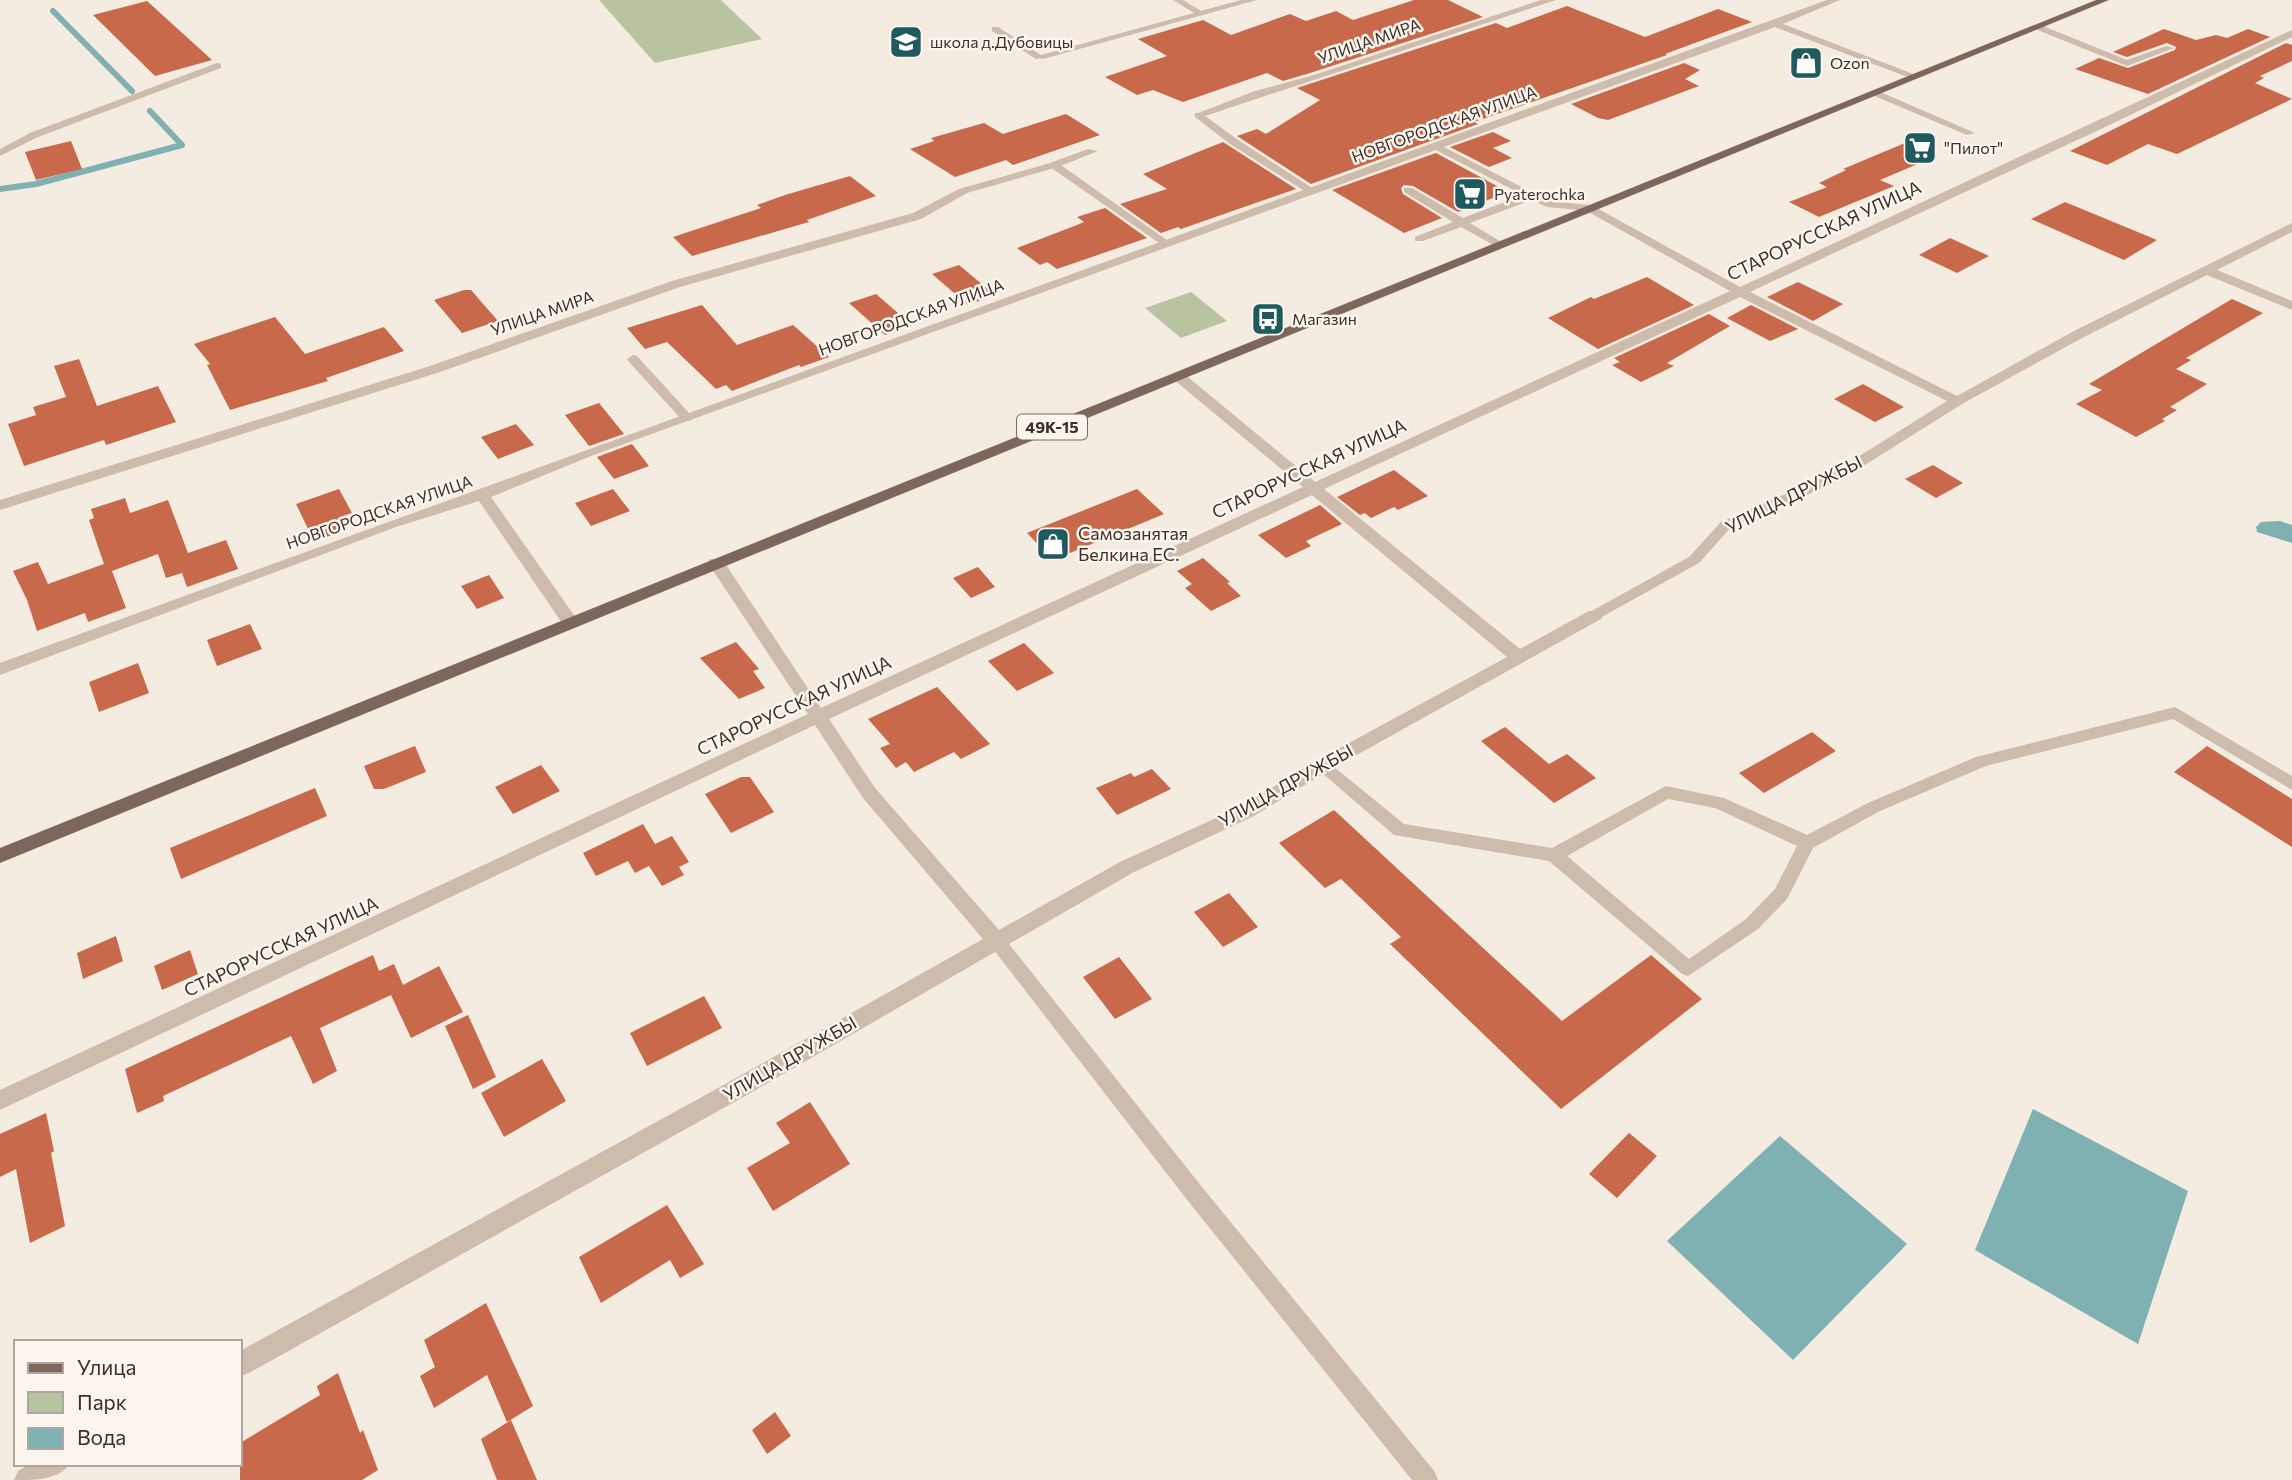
<svg xmlns="http://www.w3.org/2000/svg" width="2292" height="1480" font-family="Commissioner,sans-serif">
<rect width="100%" height="100%" fill="#f4ebe1"/>
<path fill="#b8c4a0" d="M599,0h122l41,39 -107,24z
M1191,292l36,29 -46,17 -36,-30z"/>
<path fill="#7fb0b2" d="M2280,521l12,4v18l-35,-11 -1,-5 5,-5z
M2033,1109l155,82 -50,153 -163,-94z
M1780,1136l127,108 -114,116 -126,-119z"/>
<g fill="none" stroke-linecap="round" stroke-linejoin="round">
<path stroke="#7fb0b2" stroke-width="6" d="M53,11l79,80
M0,189l36,-5 146,-39 -32,-34"/>
</g>
<path fill="#c8694b" d="M1414,0h34l35,17 -173,56 -27,8 -16,-8 -84,29 -30,-12 -16,5 -32,-18 62,-21 -29,-17 65,-19 28,15 59,-21 16,7 30,-10 17,9z
M147,1l65,59 -57,16 -62,-61z
M1567,6l78,31 73,-28 34,13 -87,32 2,1 -193,67 4,2 -167,60 -74,-48 20,-7 9,5 54,-34 -23,-12 199,-65 11,5z
M2164,29l32,11 20,-5 11,3 21,-9 22,8 -122,57 -73,-25 24,-11 29,10 47,-18 1,-3 -9,-4 -40,14 -14,-5z
M2286,43l6,2v16l-32,15 4,2 -9,5 37,16 -115,55 -29,-10 -41,21 -37,-14z
M1684,63l16,7 -15,9 14,7 -91,34 -10,-2 -27,-14z
M1066,114l34,21 -87,30 -7,-5 -51,17 -45,-28 24,-8 -3,-3 53,-15 19,11z
M1493,132l18,9 -18,7 19,10 -23,9 -39,-20z
M1924,135l10,22 -54,23 14,6 -75,31 -30,-15 38,-15 -8,-4 27,-13 -3,-1z
M71,141l11,28 -46,11 -11,-28z
M1223,142l73,47 -115,40 -3,-2 -17,6 -41,-29 47,-15 -24,-15z
M1436,153l72,39 -50,20 -45,-26 -9,-1 -3,3 2,6 39,24 -38,15 -72,-43z
M850,176l26,20 -69,24 2,2 -117,34 -19,-19 88,-29 -4,-3 28,-10z
M2065,202l92,38 -33,20 -93,-41z
M1105,208l42,30 -90,31 -10,-7 -7,3 -23,-17 60,-23 7,-3 -7,-5z
M1950,238l39,18 -32,17 -38,-18z
M959,265l36,30 -27,10 -36,-31z
M1647,277l47,28 -96,44 -50,-31 43,-21 3,2z
M1798,282l45,22 -30,17 -46,-24z
M464,290h7l27,31 -36,12 -28,-33z
M876,294l36,31 -27,10 -36,-32z
M2232,299l31,14 -77,45 5,2 -15,9 31,15 -37,23 7,3 -15,9 3,2 -29,16 -60,-33 26,-14 -13,-6z
M702,305l35,40 56,-20 36,32 -28,10 -2,-2 -67,26 -6,-6 -10,4 -49,-47 -22,7 -18,-21z
M1751,305l47,24 -28,12 -43,-23z
M1709,314l21,12 -63,37 7,3 -33,16 -29,-17 8,-3 -6,-4z
M275,317l30,37 79,-27 20,24 -78,27 2,3 -98,29 -23,-45 3,-1 -16,-20z
M79,359l18,47 61,-20 18,36 -70,23 -2,-5 -80,26 -16,-42 28,-9 -3,-8 33,-10 -12,-31z
M1863,384l41,23 -29,15 -41,-23z
M599,403l25,31 -35,12 -24,-31z
M516,424l18,21 -36,14 -17,-22z
M632,444l17,22 -35,13 -17,-22z
M1933,465l30,18 -27,15 -31,-19z
M1394,470l34,26 -30,14 -4,-3 -23,11 -6,-5 -5,2 -23,-18z
M339,489l13,24 -12,4 7,13 -33,11 -18,-37z
M613,489l17,22 -39,15 -16,-23z
M1137,489l27,25 -111,46 -26,-27z
M125,498l5,15 38,-13 20,53 38,-13 12,29 -51,18 -5,-14 -16,5 -8,-24 -46,17 14,37 -38,14 -3,-9 -48,18 -10,-31 -14,-29 25,-9 10,22 56,-20 -15,-44 5,-2 -3,-9z
M1320,505l22,19 -36,17 5,5 -25,12 -28,-23z
M1203,558l27,24 -3,1 14,13 -30,15 -26,-23 7,-4 -15,-13z
M978,567l17,20 -24,11 -18,-20z
M489,575l15,23 -27,11 -16,-23z
M250,624l12,25 -45,17 -10,-26z
M736,642l23,27 -6,2 12,17 -26,11 -39,-41z
M1024,643l30,30 -37,18 -29,-30z
M138,663l11,30 -50,19 -10,-30z
M937,687l53,57 -29,15 -7,-7 -40,20 -8,-10 -10,6 -16,-20 10,-4 -22,-25z
M1505,727l44,37 18,-10 29,24 -42,25 -73,-62z
M1812,732l24,19 -72,42 -25,-20z
M415,746l11,26 -42,17h-10l-10,-23z
M2207,746l85,53v48l-118,-75z
M541,765l19,26 -47,23 -18,-27z
M1152,769l19,20 -54,26 -21,-27 35,-15 3,4z
M741,777h9l24,35 -43,21 -26,-39z
M315,788l12,28 -146,63 -11,-31z
M1334,810l228,211 89,-66 51,44 -141,110 -171,-165 11,-7 -60,-58 -16,9 -46,-45z
M643,824l12,20 17,-8 17,26 -10,5 5,8 -22,11 -13,-20 -14,7 -7,-12 -32,15 -13,-23z
M1229,893l29,34 -35,20 -29,-35z
M116,936l7,25 -40,18 -6,-26z
M190,950l8,24 -36,16 -8,-24z
M373,955l6,16 15,-7 9,21 36,-19 24,46 -52,26 -20,-43 -71,33 17,43 -24,13 -22,-48 -128,60 1,5 -27,12 -12,-44z
M1119,957l33,42 -37,20 -32,-42z
M704,996l18,32 -75,38 -17,-33z
M468,1015l28,62 -23,12 -28,-63z
M542,1059l24,42 -62,36 -23,-44z
M810,1102l40,62 -77,47 -26,-43 43,-25 -14,-20z
M46,1113l8,38 -3,2 14,73 -35,17 -14,-74 -16,8v-43z
M1629,1133l28,23 -40,42 -28,-24z
M667,1205l37,59 -24,14 -10,-18 -69,43 -22,-46z
M486,1303l47,103 -26,16 -20,-47 -53,33 -14,-32 15,-9 -11,-27z
M338,1373l22,60 3,-3 15,40 -16,10h-122v-37l80,-48 -3,-9z
M775,1412l16,24 -24,18 -15,-24z
M511,1420l26,60h-40l-16,-41z"/>
<g fill="none" stroke-linecap="round" stroke-linejoin="round">
<path fill="#cdbbac" fill-rule="evenodd" d="M1173,0h10l23,14 -7,2z
M1772,22h6l143,55 -8,2 -141,-53z
M2038,24l89,36 39,-14 8,2 -47,18 -92,-37 -1,-2z
M992,27h6l46,30 -8,2 -44,-28z
M1872,91h6l97,42 -8,2 -95,-40z
M1195,113h6l37,27 79,51 -9,2 -78,-49 -35,-27z
M1436,143l113,58 40,4 5,3 -5,3 -42,-4 -16,-7 -61,23 33,20v4l-4,1 -38,-21 -38,14h-8v-4l38,-15 -49,-30v-4h8l51,30 60,-23 -91,-47v-4z
M1050,163h8l113,80 -9,2 -112,-78z
M633,355l4,1 54,59v6h-8l-54,-59 -2,-3z
M1726,521l7,4 -34,38 -99,55h-10l-2,-3 2,-3 99,-55 32,-35z
M2175,707l117,69v14l-119,-71 -187,47 -106,45 -67,37 -26,51 -29,30 -70,47 -6,-2 -133,-113 -155,-26 -80,-69 2,-4h12l76,62 148,24 114,-62 58,12 83,37 61,-32 108,-46zM1668,799l47,9 82,38 -22,43 -29,30 -57,40 -122,-103z
M996,933l6,2 200,252 233,285 3,8h-26l-224,-279 -198,-256 -3,-5 3,-5z"/>
<path fill="#cdbbac" fill-rule="evenodd" d="M1241,0h16l-214,59 -9,-2z
M1541,0h15l-354,117 -9,-2 62,-24 56,-15z
M1827,0h13l-62,26 -1187,430 -100,41 85,121 2,4 -2,4h-12l-85,-125 -83,26 -396,148v-12z
M2292,30v7l-191,92 -351,163 207,104 117,-65 218,-108v9l-75,38 75,31v9l-85,-35 -123,62 -122,67 -121,76 -115,50 -8,-5 3,-3 110,-48 116,-73 -207,-104 -416,192 196,160 69,-38h12l2,4 -2,4 -273,152 -74,45 -120,56 -389,224 -496,277 -9,3v-25l489,-269 254,-143 -120,-141 -48,-73 -815,385v-20l808,-376 -100,-151 2,-4h12l99,149 482,-221 -130,-108v-6h10l132,109 415,-191 -145,-81v-4h8l147,81zM1312,495l195,162 -191,104 -74,45 -122,56 -121,68 -124,-142 -46,-69z
M217,63l4,1v4l-183,69 -38,19v-7l30,-16z
M1088,149l10,2 -40,16 -91,26 -46,26 -241,68 -243,86 -437,137v-10l427,-133 245,-86 241,-68 46,-24 91,-26z
M30,1464h39c-9,16 -35,16 -55,16l4,-9z"/>
<path fill="#7d675c" fill-rule="evenodd" d="M2096,0h13l-2109,863v-15z"/>
</g>
<defs>
<symbol id="school-square" viewBox="-11 -11 22 22"><rect x="-9" y="-9" width="18" height="18" rx="4" fill="#1f5a5e" stroke="#fbf5ee"/><path d="M0-5L7-2L0 1L-7-2ZM-4 1L0 2.5L4 1V4Q0 6-4 4Z" fill="#fff"/></symbol>
<symbol id="shop-square" viewBox="-11 -11 22 22"><rect x="-9" y="-9" width="18" height="18" rx="4" fill="#1f5a5e" stroke="#fbf5ee"/><path d="M-5-2.5h2.3a2.7 3.5 0 0 1 5.4 0H5L5.5 6h-11ZM-1.5-2.5h3a1.5 2.3 0 0 0-3 0Z" fill="#fff"/></symbol>
<symbol id="supermarket-square" viewBox="-11 -11 22 22"><rect x="-9" y="-9" width="18" height="18" rx="4" fill="#1f5a5e" stroke="#fbf5ee"/><path d="M-6-5.5h2.5l.6 2H6L4.5 2H-2.5L-4.4-4H-6ZM-1.5 3.2a1.3 1.3 0 1 0 .1 0ZM3 3.2a1.3 1.3 0 1 0 .1 0Z" fill="#fff"/></symbol>
<symbol id="bus-square" viewBox="-11 -11 22 22"><rect x="-9" y="-9" width="18" height="18" rx="4" fill="#1f5a5e" stroke="#fbf5ee"/><path d="M-5-6H5V4H4V6H2V4H-2V6H-4V4H-5ZM-3.5-4V0h7V-4ZM-3.5 1.2v1.5H-2V1.2ZM2 1.2v1.5H3.5V1.2Z" fill="#fff"/></symbol>
</defs>
<g fill-rule="evenodd">
<use href="#school-square" x="887" y="23" width="38" height="38"/>
<use href="#shop-square" x="1787" y="44" width="38" height="38"/>
<use href="#supermarket-square" x="1901" y="129" width="38" height="38"/>
<use href="#supermarket-square" x="1451" y="175" width="38" height="38"/>
<use href="#bus-square" x="1249" y="300" width="38" height="38"/>
<use href="#shop-square" x="1034" y="525" width="38" height="38"/>
</g>
<g text-anchor="middle" stroke-width="5" stroke-linejoin="round" paint-order="stroke">
<g font-size="16" fill="#3b302b" stroke="#fbf5ee">
<text transform="translate(1369 41) rotate(-19)" y="6">УЛИЦА МИРА</text>
<text transform="translate(1444 124) rotate(-20)" y="6">НОВГОРОДСКАЯ УЛИЦА</text>
<text transform="translate(542 313) rotate(-19)" y="6">УЛИЦА МИРА</text>
<text transform="translate(911 317) rotate(-20)" y="6">НОВГОРОДСКАЯ УЛИЦА</text>
<text transform="translate(379 512) rotate(-19)" y="6">НОВГОРОДСКАЯ УЛИЦА</text>
</g>
<g font-size="16" fill="#3b302b" stroke="#fbf5ee" text-anchor="start">
<text x="930" y="48">школа д.Дубовицы</text>
<text x="1830" y="69">Ozon</text>
<text x="1944" y="154">"Пилот"</text>
<text x="1494" y="200">Pyaterochka</text>
<text x="1292" y="325">Магазин</text>
</g>
<rect fill="#fbf5ee" stroke="#756b66" stroke-width="2" x="1017" y="414.5" width="70" height="25" rx="5"/>
<g font-size="16" font-weight="bold" fill="#3b302b">
<text x="1052" y="433">49К-15</text>
</g>
<g font-size="18" fill="#3b302b" stroke="#fbf5ee">
<text transform="translate(1824 231) rotate(-25)" y="6">СТАРОРУССКАЯ УЛИЦА</text>
<text transform="translate(1309 469) rotate(-25)" y="6">СТАРОРУССКАЯ УЛИЦА</text>
<text transform="translate(1794 495) rotate(-27)" y="6">УЛИЦА ДРУЖБЫ</text>
<text transform="translate(794 706) rotate(-25)" y="6">СТАРОРУССКАЯ УЛИЦА</text>
<text transform="translate(1286 786) rotate(-29)" y="6">УЛИЦА ДРУЖБЫ</text>
<text transform="translate(281 947) rotate(-25)" y="6">СТАРОРУССКАЯ УЛИЦА</text>
<text transform="translate(790 1059) rotate(-30)" y="6">УЛИЦА ДРУЖБЫ</text>
</g>
<g font-size="18" fill="#3b302b" stroke="#fbf5ee" text-anchor="start">
<text x="1078" y="540">Самозанятая<tspan x="1078" dy="21">Белкина ЕС.</tspan></text>
</g>
</g>
<rect x="14" y="1340" width="228" height="126" fill="#fbf5ee" stroke="#aea6a0" stroke-width="2"/>
<rect x="28" y="1363" width="35" height="10" fill="#7d675c" stroke="#aea6a0" stroke-width="2"/>
<text x="77" y="1375" font-size="21" fill="#3b302b">Улица</text>
<rect x="28" y="1392" width="35" height="21" fill="#b8c4a0" stroke="#aea6a0" stroke-width="2"/>
<text x="77" y="1410" font-size="21" fill="#3b302b">Парк</text>
<rect x="28" y="1428" width="35" height="21" fill="#7fb0b2" stroke="#aea6a0" stroke-width="2"/>
<text x="77" y="1445" font-size="21" fill="#3b302b">Вода</text>
</svg>
